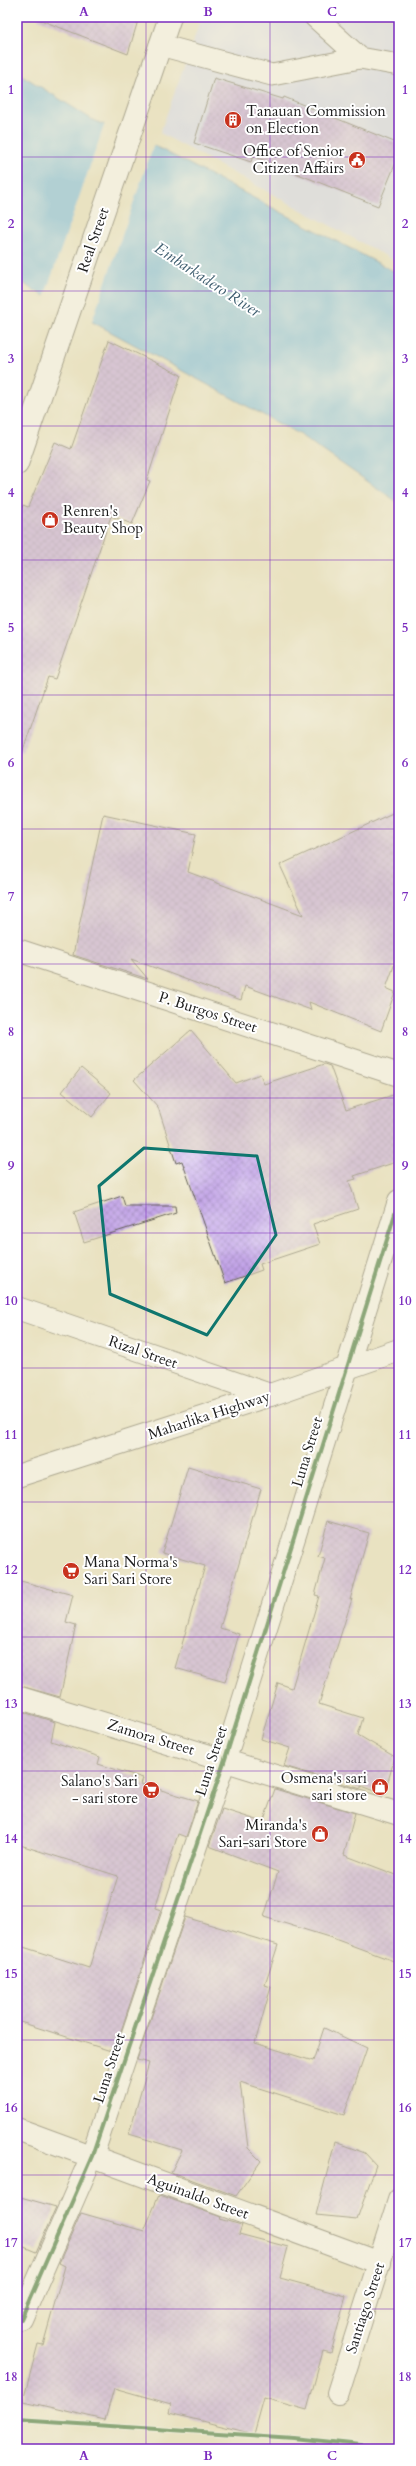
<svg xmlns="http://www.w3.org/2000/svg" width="416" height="2466" font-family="Cardo,serif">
<defs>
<pattern id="building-cross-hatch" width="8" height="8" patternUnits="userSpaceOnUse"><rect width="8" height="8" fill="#c1a2e7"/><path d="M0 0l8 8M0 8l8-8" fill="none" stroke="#9c83ba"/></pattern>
</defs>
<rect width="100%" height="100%" fill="#fff"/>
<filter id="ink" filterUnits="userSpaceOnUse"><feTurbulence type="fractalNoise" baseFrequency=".025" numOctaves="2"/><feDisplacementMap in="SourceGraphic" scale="8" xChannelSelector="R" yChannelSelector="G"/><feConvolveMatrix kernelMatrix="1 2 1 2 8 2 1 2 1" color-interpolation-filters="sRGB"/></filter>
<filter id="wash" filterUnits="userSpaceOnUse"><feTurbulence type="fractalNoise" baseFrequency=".012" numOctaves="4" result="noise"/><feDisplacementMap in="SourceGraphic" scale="16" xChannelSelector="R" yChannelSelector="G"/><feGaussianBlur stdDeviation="0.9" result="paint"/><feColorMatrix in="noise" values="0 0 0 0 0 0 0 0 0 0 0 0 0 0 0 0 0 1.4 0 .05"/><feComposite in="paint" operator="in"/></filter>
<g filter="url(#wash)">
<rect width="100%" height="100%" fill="#e9e2c1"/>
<path fill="#d3d9f9" d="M202,17h197v246l-239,-130z"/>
<path fill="#6fbbe9" stroke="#466c82" d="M17,72l76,48 58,24 248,130v229l-99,-68 -270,-147 -13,-10z"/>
<path fill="#e9e2c1" d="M105,123l49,21 -63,180 -47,-26z"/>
<g id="blocks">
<path fill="url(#building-cross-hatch)" d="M39,17h100l-11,37 -90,-35z
M214,78l69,21 1,-2 115,47v11l-21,51 -125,-50 -2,6 -57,-19z
M109,340l72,35 -34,105 3,1 -18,43 -21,-8 -56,163 -7,-2 -26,76 -5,-1v-230l6,-17 5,2 27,-65 16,7z
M399,810v142l-13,36 9,4 -14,39 -72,-29 2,8 -66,-24 -4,14 -110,-41 17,20 -75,-24 30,-141 93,20 -8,38 115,43 -23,-50z
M191,1030l45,53 24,-9 4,10 60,-20 6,2 16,44 53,-17v68l-45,15 2,3 -7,2 9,28 -45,15 7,20 -60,20 2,6 -37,13 -43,-122 -6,2 -18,-56 -24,-27z
M81,1068l30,25 -19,24 -30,-25z
M122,1196l3,10h50l1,7 -92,29 -10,-30z
M188,1467l73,22 -41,139 19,6 -14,48 -50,-14 30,-102 -43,-13z
M328,1521l41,12 -19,67 2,-1 -33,105 44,14 -5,17 37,22 -11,38 -23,-9v3l-77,-23 6,-18 -29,-9 17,-56 14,5 27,-92 -4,-1 10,-37 -7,-2z
M17,1580l56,15 -7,27 10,3 -16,72 -43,-12z
M17,1710l38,12 -4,19 49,16 -2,7 45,14 -2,6 57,17 -12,36 -8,-3 -23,74 6,2 -47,142 -97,-31v-76l72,23 29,-92 -101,-32z
M275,1789l80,24 -11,42 55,21v87l-67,-25 -68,-21 14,-45 -69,-26 13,-37 41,13z
M185,1917l93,28 -13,40 6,2 -16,56 58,18 11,-33 43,20 -23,67 -104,-33 8,66 13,13 -25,35 -65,-24 11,-22 -53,-16 20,-71 -12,-3z
M335,2142l30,11 11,12 -19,54 -41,-4z
M159,2195l62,22 -2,2 23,6 -3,9 49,13 -8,31 66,18 -15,57 -8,-2 -16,59 -43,-12 -10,36 -85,-21 2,-9 -57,-16 -9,32 -82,-19 15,-57 5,1 22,-79 -6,-3 22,-50 63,18z
M17,2196l39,11 -20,45 -19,-8z"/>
</g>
</g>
<g filter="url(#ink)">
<use href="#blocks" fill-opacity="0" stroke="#646156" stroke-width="1"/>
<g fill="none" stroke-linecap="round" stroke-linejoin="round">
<defs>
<path id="service" d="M315,17l45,41
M160,45l112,30 88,-17 39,7"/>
<path id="minor" d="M17,950l382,125
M17,1308l253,87
M17,1697l382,117
M17,2129l363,134
M21,2319l71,-163 133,-397 174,-558
M338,2393l61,-193"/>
<path id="secondary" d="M17,464l153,-447"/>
<path id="trunk" d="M17,1476l253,-81 129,-45"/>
</defs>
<use href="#service" stroke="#646156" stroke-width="23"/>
<use href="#minor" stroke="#646156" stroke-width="24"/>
<use href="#secondary" stroke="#646156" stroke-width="24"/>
<use href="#trunk" stroke="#646156" stroke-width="24"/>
<use href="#service" stroke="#fff" stroke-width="21"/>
<use href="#minor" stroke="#fff" stroke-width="22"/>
<use href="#secondary" stroke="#fff" stroke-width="22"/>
<use href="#trunk" stroke="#fff" stroke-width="22"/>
<defs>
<path id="cycleway" d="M21,2319l71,-163 133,-397 174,-558
M17,2420l277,18 105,11"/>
</defs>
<use href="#cycleway" stroke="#fff" stroke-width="6"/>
<use href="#cycleway" stroke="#1b5e20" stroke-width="4"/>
</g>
</g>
<path d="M0 0H416V2466H0ZM144,1148l113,8 19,79 -69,100 -97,-41 -11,-108z" fill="#e9e2c1" fill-opacity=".55" fill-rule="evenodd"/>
<path fill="none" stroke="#0f766e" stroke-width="3" stroke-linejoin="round" d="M144,1148l113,8 19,79 -69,100 -97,-41 -11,-108z"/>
<path fill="none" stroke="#7b2cbf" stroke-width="1" stroke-opacity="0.55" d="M146,17v2432M270,17v2432M17,157h382M17,291h382M17,426h382M17,560h382M17,695h382M17,829h382M17,964h382M17,1098h382M17,1233h382M17,1368h382M17,1502h382M17,1637h382M17,1771h382M17,1906h382M17,2040h382M17,2175h382M17,2309h382"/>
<defs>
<symbol id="building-disc" viewBox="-11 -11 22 22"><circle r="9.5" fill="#c8321e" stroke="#fff"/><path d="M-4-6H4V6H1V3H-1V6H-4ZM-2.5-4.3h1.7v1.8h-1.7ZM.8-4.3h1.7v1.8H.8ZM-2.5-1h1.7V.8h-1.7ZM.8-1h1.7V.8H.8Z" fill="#fff"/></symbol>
<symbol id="civic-disc" viewBox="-11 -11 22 22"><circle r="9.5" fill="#c8321e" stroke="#fff"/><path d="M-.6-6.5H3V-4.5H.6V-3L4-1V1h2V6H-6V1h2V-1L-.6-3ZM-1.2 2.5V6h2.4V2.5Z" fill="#fff"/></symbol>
<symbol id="shop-disc" viewBox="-11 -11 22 22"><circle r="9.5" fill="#c8321e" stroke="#fff"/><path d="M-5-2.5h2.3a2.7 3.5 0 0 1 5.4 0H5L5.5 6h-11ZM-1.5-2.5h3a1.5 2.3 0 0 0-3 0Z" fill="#fff"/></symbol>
<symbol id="supermarket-disc" viewBox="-11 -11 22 22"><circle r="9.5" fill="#c8321e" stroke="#fff"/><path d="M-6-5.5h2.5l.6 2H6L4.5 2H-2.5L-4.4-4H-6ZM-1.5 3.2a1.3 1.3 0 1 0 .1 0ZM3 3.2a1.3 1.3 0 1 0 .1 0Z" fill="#fff"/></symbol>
</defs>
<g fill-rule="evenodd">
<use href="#building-disc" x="223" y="110" width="20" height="20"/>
<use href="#civic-disc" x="347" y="150" width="20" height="20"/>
<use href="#shop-disc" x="40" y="510" width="20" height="20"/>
<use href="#supermarket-disc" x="61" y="1561" width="20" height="20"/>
<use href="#shop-disc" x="370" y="1777" width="20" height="20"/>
<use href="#supermarket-disc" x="141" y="1780" width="20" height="20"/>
<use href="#shop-disc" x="310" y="1824" width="20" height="20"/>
</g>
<g text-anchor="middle" stroke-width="4" stroke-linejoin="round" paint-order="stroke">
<g font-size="15" fill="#1c1c1c" stroke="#fff" text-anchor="end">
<text x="246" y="116" text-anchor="start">Tanauan Commission<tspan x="246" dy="17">on Election</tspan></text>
<text x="344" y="156">Office of Senior<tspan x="344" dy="17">Citizen Affairs</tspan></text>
<text x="63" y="516" text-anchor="start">Renren's<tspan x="63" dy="17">Beauty Shop</tspan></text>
<text x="84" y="1567" text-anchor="start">Mana Norma's<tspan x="84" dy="17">Sari Sari Store</tspan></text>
<text x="367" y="1783">Osmena's sari<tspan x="367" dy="17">sari store</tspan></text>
<text x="138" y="1786">Salano's Sari<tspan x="138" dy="17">- sari store</tspan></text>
<text x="307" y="1830">Miranda's<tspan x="307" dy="17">Sari-sari Store</tspan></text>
</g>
<g font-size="15" fill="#1c1c1c" stroke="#fff">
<text transform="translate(93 240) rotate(-71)" y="5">Real Street</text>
<text transform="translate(208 1012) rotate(18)" y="5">P. Burgos Street</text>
<text transform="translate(143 1352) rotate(19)" y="5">Rizal Street</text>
<text transform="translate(209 1415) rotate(-18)" y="5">Maharlika Highway</text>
<text transform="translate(307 1452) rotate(-73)" y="5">Luna Street</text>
<text transform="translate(151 1737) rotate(17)" y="5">Zamora Street</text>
<text transform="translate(211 1761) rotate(-72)" y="5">Luna Street</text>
<text transform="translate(109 2068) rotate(-72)" y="5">Luna Street</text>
<text transform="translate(198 2196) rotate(20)" y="5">Aguinaldo Street</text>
<text transform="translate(365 2308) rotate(-72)" y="5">Santiago Street</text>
</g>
<g font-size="16" font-style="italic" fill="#3d5c6e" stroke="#fff">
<text transform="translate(208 279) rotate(33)" y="6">Embarkadero River</text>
</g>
</g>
<rect width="416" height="2466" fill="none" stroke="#fff" stroke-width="44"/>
<rect x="22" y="22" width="372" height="2422" fill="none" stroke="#7b2cbf" stroke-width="1.5"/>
<g font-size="13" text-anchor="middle" font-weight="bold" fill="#7b2cbf">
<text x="84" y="16">A</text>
<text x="208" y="16">B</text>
<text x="332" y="16">C</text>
<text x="11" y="94">1</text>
<text x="405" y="94">1</text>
<text x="11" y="228">2</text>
<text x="405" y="228">2</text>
<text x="11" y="363">3</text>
<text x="405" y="363">3</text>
<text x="11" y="497">4</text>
<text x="405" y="497">4</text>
<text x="11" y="632">5</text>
<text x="405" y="632">5</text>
<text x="11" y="767">6</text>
<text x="405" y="767">6</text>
<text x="11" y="901">7</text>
<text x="405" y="901">7</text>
<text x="11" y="1036">8</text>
<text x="405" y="1036">8</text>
<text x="11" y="1170">9</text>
<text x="405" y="1170">9</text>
<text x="11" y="1305">10</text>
<text x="405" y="1305">10</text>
<text x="11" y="1439">11</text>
<text x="405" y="1439">11</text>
<text x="11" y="1574">12</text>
<text x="405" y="1574">12</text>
<text x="11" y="1708">13</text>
<text x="405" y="1708">13</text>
<text x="11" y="1843">14</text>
<text x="405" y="1843">14</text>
<text x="11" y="1978">15</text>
<text x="405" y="1978">15</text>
<text x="11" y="2112">16</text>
<text x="405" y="2112">16</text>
<text x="11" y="2247">17</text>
<text x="405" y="2247">17</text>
<text x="11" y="2381">18</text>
<text x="405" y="2381">18</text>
<text x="84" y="2460">A</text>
<text x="208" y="2460">B</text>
<text x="332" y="2460">C</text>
</g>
</svg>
